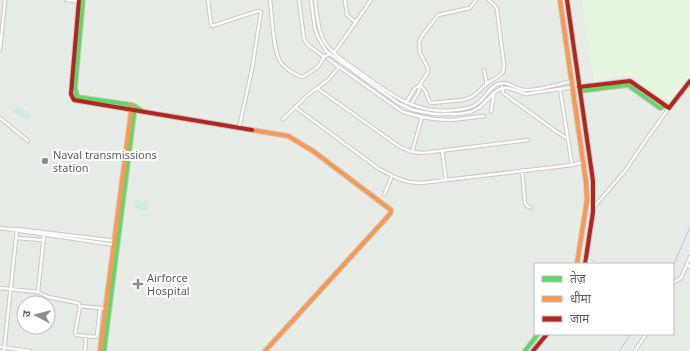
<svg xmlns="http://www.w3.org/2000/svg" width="690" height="351" font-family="'Noto Sans','Noto Sans Devanagari',sans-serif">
<rect width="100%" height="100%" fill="#e8ece6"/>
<path fill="#e7f6de" d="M582,0h108v77l-20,27 -40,-29 -36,6z"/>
<path fill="#d0eae4" d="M18,106l13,9 -4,6 -14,-9z
M135,200l13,2 -1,8 -13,-2z"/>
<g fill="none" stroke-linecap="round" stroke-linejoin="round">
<path stroke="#c9b9f8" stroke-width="1" d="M673,266l17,-39
M619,351l12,-17"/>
<defs>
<path id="street" d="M66,0l17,2
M208,0l3,24 1,2 46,-15 3,1 -9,57 -13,59
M270,0c2,15 3,50 10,61 3,6 16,15 23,16l15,-10 6,-10 6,-3
M299,0l5,39 4,6 16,12
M311,0l4,29 3,8 8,14 72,52 15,7 21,4h24l13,-2 9,-5 15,-15 7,-4h6l18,6 47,-7
M315,0c2,12 2,27 8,39 7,14 23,23 35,32 37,26 62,48 110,37 16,-4 20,-21 30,-24 13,-3 16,5 26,6 12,1 36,-6 48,-9
M345,0l2,15 8,7
M0,50l5,-50
M334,53l37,-53
M328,59l75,53 19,5 12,2 17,1 33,-4
M484,70l3,14
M420,85l6,7 3,9 2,2 32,-3c13,-3 15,-9 24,-17 5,-3 11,-5 14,-9 3,-2 3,-5 3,-9l-7,-55 -1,-3 -7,-7
M502,87l1,6 54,39 11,7
M317,88l83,59 12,5 11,1 105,-13
M560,89l12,76
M406,103l9,-15 4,-2 9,-14v-4l-8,-15 -1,-11 3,-6 16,-21 32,-7 6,-8
M411,105l8,-14v-5
M295,107l84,62 20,10 10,3 12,1 151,-18 12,-3
M491,112l3,-19
M0,118l28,23
M283,119l26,-25 19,-14 11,-13
M442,151l4,29
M412,152l10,-35
M522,170l3,33 2,3 4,2
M384,195l8,-19
M593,208l32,-37 21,-31 23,-32
M0,228l115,17
M10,229h7l99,12
M17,238l26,2
M690,257l-3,7 3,3
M586,260l10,4
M673,283l8,-5 6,-14
M0,288l38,4 6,-57
M38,292l10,5 30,6 2,3 -5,27 1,2 20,2 1,-1 3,-28
M80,306l29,3
M0,347l30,4
M4,351l13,-122
M85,351l1,-15
M635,351l11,-17"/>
<path id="fast" d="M83,0l-8,87 2,10 55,8 9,5
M580,91l48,-6 32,23 5,-2
M104,351l31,-245
M525,351l13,-17"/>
<path id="slow" d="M560,0l26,182 1,18 -10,64
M252,130l36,6 25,15 78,59 -1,4 -125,137
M100,351l32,-246"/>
<path id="jam" d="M79,0l-8,94 3,6 178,30
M567,0l26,181v31l-8,52
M579,87l51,-6 39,27 21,-27
M533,351l14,-17"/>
</defs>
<use href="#street" stroke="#cacac9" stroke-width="4.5"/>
<use href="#fast" stroke="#c8c9c9" stroke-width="6"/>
<use href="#slow" stroke="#c8c9c9" stroke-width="6"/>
<use href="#jam" stroke="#c8c9c9" stroke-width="6"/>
<use href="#street" stroke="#fcfcfb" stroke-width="2.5"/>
<use href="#fast" stroke="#63d668" stroke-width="4"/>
<use href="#slow" stroke="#ff974d" stroke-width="4"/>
<use href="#jam" stroke="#b3261e" stroke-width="4"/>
</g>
<g fill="#8f8e92" stroke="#fff" stroke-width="1.5">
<circle cx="45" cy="161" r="4"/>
<path d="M136 278h4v4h4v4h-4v4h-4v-4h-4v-4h4z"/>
</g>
<g text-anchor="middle" stroke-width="4" stroke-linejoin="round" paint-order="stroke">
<g font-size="11" fill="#5f5b65" stroke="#fff" text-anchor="start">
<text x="53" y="159">Naval transmissions<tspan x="53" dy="13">station</tspan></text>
<text x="147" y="282">Airforce<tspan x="147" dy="13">Hospital</tspan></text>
</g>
</g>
<rect x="534" y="263" width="140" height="72" fill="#ffffff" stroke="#bfbdc1"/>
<rect x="542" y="276" width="20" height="6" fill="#63d668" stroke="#bfbdc1"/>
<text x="570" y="283" font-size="12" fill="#5f5b65">तेज़</text>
<rect x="542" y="296" width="20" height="6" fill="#ff974d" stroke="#bfbdc1"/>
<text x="570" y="303" font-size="12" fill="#5f5b65">धीमा</text>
<rect x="542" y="316" width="20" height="6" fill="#b3261e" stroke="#bfbdc1"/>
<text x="570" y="323" font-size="12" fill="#5f5b65">जाम</text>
<g transform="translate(36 315) rotate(277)"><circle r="19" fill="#ffffff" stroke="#bfbdc1"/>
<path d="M0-3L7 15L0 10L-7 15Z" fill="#8f8e92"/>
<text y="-6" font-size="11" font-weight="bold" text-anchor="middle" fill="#5f5b65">उ</text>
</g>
</svg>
